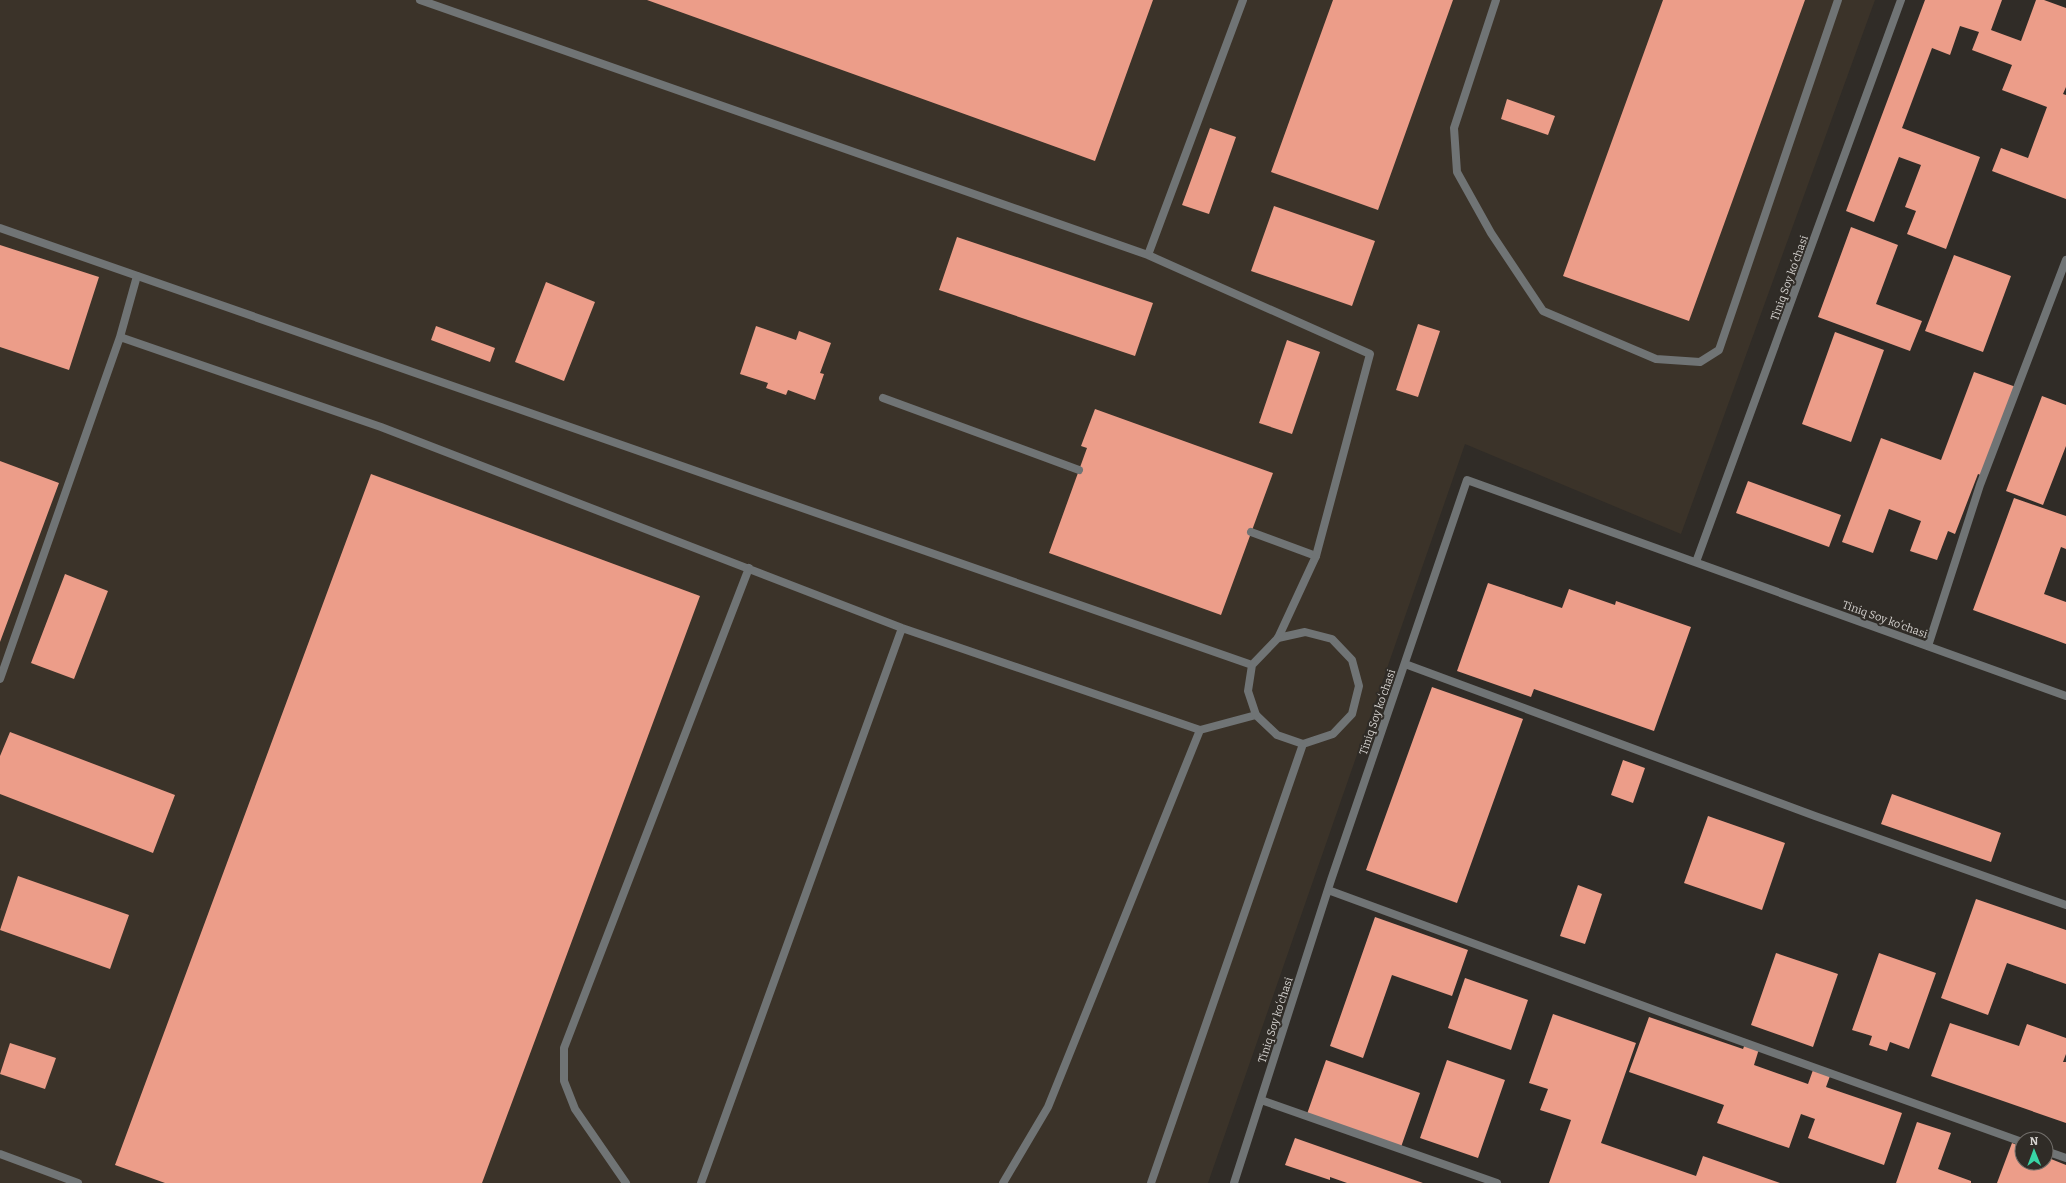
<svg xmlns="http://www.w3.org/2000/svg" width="2066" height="1183" font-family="Bitter,serif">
<rect width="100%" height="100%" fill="#302c27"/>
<path fill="#3b3329" d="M0,0h1875l-194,534 -216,-90 -257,739h-1208z"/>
<path fill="#ec9d89" d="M647,0h506l-58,161z
M1333,0h120l-75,210 -107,-38z
M1663,0h142l-116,321 -126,-45z
M1925,0h77l-11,30 30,11 15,-41h8l22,8v79l-3,7 3,1v104l-74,-28 9,-23 27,10 19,-51 -45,-17 10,-25 -40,-15 7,-18 -19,-6 -10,29 -18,-7 -30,80 78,29 -34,92 -39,-15 9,-23 -11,-4 16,-42 -22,-8 -25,65 -28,-11z
M1507,99l48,17 -7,19 -47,-16z
M1210,128l26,9 -27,77 -27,-9z
M1274,206l101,35 -23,65 -101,-35z
M1851,227l47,18 -22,59 46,17 -12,30 -92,-34z
M957,237l196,66 -18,53 -196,-66z
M0,245l99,32 -30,93 -69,-23z
M1954,255l57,21 -28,76 -58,-21z
M546,282l49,20 -31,79 -49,-19z
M1418,324l22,7 -22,66 -22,-7z
M436,326l59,22 -5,14 -59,-22z
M756,326l40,14 3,-9 32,12 -11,30 4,1 -9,26 -27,-10 -2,5 -20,-7 2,-5 -28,-9z
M1835,332l49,18 -33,92 -49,-18z
M1287,340l33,12 -28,82 -33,-11z
M1974,372l42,15 -33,89 -5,-2 -23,60 -7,-3 -11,29 -27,-9 11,-30 -32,-12 -16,44 -31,-11 39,-104 60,22z
M2042,396l24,9v41l-23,59 -37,-14z
M1095,409l178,64 -52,142 -172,-62 38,-105 -6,-2z
M0,461l59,22 -59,159z
M371,474l329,122 -218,587h-317l-50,-18z
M1748,481l93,34 -12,32 -93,-34z
M2014,498l52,18v33l-5,-2 -17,47 22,8v42l-93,-34z
M65,574l43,17 -34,88 -43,-16z
M1488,583l74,25 7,-19 46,16 1,-4 75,26 -37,104 -120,-42 -3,8 -74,-26z
M1432,687l91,32 -66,184 -91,-33z
M10,732l165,63 -22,58 -153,-59v-38z
M1623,760l22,8 -12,35 -22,-8z
M1892,794l109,39 -10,29 -110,-38z
M1708,816l77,27 -23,67 -78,-27z
M18,876l111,39 -19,54 -110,-39z
M1578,885l24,9 -17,50 -25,-8z
M1976,899l90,31v54l-59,-21 -19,52 -47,-17z
M1375,917l93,33 -16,46 -60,-21 -29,83 -33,-12z
M1776,953l62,21 -25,73 -62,-22z
M1879,953l57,20 -27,76 -19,-7 -3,9 -18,-6 3,-9 -20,-6z
M1465,978l63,22 -17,50 -63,-22z
M1553,1014l83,29 -35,100 95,33 7,-20 77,27h-231l22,-63 -31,-10 8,-21 -19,-6z
M1649,1017l94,32 2,-5 14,5 -5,16 54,19 5,-14 17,6 -4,11 76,26 -18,52 -76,-27 7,-19 -14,-5 -12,34 -72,-25 7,-18 -95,-33z
M1950,1023l69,23 8,-22 39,14v16l-3,8h3v61l-135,-47z
M10,1043l46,15 -11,31 -45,-15z
M1326,1060l94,33 -19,54 -94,-33z
M1447,1060l58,20 -27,78 -58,-20z
M1917,1122l34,11 -13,36 33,12v2h-75z
M1295,1138l128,45h-76l-17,-6v3l-45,-15z
M2012,1143l10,4v16h24v-6l20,8v18h-69z"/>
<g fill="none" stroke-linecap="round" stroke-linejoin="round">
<path stroke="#707475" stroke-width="8" d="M1496,0l-42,128 3,44 34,61 52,78 113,48 44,3 19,-12 119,-350
M120,337l261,90 521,201 298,102 56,-15
M883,398l196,72
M1251,532l65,24
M0,679l120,-342 17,-61
M0,1154l78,29
M626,1183l-51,-74 -11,-28v-33l185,-480
M701,1183l201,-555
M1003,1183l45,-76 152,-377
M1151,1183l152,-439 30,-10 19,-20 7,-28 -7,-26 -20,-21 -27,-7 -27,6"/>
<path stroke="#707475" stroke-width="8" d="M420,0l728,255 222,99 -54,202 -38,82 -26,27 -4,26 8,24 21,20 26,9
M0,228l1252,437
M1148,255l95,-255
M1696,562l205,-562
M1928,646l52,-161 86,-225
M1405,664l410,152 251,89
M1328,890l343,126 351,126
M1261,1100l236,83
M2046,1151l20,7
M1234,1183l97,-303 136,-400 599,216"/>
</g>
<g text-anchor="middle" stroke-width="4" stroke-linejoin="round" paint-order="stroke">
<g font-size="11" fill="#d6d3d0" stroke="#302c27">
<text transform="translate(1789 278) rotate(-70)" y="4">Tiniq Soy koʻchasi</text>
<text transform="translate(1885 619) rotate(20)" y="4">Tiniq Soy koʻchasi</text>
<text transform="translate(1377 712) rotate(-71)" y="4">Tiniq Soy koʻchasi</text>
<text transform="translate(1275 1020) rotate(-72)" y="4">Tiniq Soy koʻchasi</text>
</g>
</g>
<g transform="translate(2034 1151) rotate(359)"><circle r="19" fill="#302c27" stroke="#726f6b"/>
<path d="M0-3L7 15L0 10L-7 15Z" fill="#38d4a6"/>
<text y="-6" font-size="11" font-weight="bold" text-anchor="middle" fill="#d6d3d0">N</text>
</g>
</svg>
